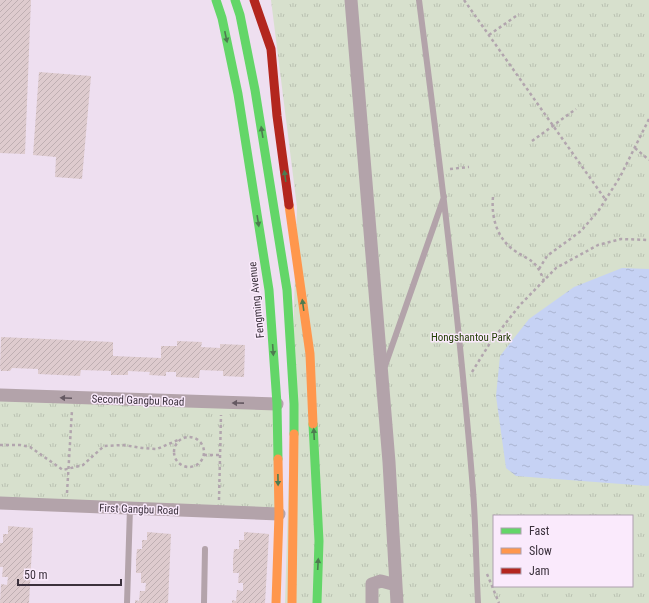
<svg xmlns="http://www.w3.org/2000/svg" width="649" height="603" font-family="'Roboto Condensed',sans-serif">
<defs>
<pattern id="park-tufts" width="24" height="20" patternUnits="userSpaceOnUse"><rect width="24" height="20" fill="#d7e0cd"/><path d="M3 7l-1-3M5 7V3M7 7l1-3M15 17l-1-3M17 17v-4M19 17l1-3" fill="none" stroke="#b9c1b1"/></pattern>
<pattern id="water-ripples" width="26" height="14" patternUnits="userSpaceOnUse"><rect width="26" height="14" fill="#c6d2f4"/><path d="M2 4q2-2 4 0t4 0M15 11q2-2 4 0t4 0" fill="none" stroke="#abb5d2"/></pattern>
<pattern id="building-hatch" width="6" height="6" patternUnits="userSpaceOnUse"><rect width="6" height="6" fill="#decbce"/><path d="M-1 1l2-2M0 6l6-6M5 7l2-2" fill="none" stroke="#bfafb2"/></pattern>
</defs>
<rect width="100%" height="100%" fill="#eedff0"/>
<path fill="url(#park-tufts)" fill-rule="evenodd" d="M271,0h378v603h-364l12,-396zM494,516h138v70h-138z
M0,395l277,9 2,110 -279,-11z"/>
<path fill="url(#water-ripples)" d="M622,268l27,1v216l-1,1 -132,-10 -10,-8 -10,-72 4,-40 29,-37 45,-32z"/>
<path fill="url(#building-hatch)" d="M0,0h31l-6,154 -25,-1z
M39,72l52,4 -9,103 -27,-2 1,-20 -23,-2z
M1,337l112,5v14l48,2v-12h16v-5l25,1 -1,5 19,1v-4l25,1 -1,32 -21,-1v-5l-23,-1 -1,8 -23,-1v-5h-10v4l-17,-1 1,-3 -22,-1v4h-17v-4l-30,-1 -1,6 -42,-2v-5l-26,-1 -2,3h-9l-1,-3z
M8,526l25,2 -4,75h-29l1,-19 6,1 1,-8h-6l1,-10h-3v-24h3v-9h5z
M147,532l24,2 -3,69h-33v-3l4,1 1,-10h5l1,-8h-5v-10h-5v-13l1,-11h5v-9h5z
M244,532l25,2 -4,69h-33v-3l4,1 1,-11 6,1v-8h-5l1,-10h-6v-13l1,-11h5v-9h5z"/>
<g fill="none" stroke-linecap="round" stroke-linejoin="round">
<path stroke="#b2a5ae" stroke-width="2.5" stroke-dasharray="3 3" stroke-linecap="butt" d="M464,0l141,199
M489,35l30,-21
M532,141l44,-32
M635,148l14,12
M450,169l19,-2
M493,197c-2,20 4,42 22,54 17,11 21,9 29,30
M539,269l8,-13 34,-25 18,-21 21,-33 29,-58
M472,372l18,-29 30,-38 36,-37 42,-23 23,-6 28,1
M174 452a15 15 0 1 1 30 0a15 15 0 1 1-30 0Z
M0,445h20l10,2 33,23 20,-5 21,-19 19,-1 19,3 15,1 21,-9
M204,455h16
M67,493l5,-83
M219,500l2,-85
M487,574l12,29"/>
<path stroke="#b3a3aa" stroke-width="6" d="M419,0c21,163 41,326 54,490 3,38 3,76 5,113
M385,366l59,-169
M127,603l3,-95
M204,603l1,-54"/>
<path stroke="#b3a3aa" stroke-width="13" d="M351,0l38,462 8,141
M0,395l277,9
M0,503l279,11
M372,603v-19l9,-3 15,4"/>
<path stroke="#63d668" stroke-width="9" d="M216,0l6,18 16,76 31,196 8,114 1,55
M235,0l5,15 15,75 32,200 7,114v30
M313,424l6,117 -2,62"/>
<path stroke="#ff974d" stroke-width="9" d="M289,205l21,149 3,70
M276,603l3,-89 -1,-55
M292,603l2,-169"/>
<path stroke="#b3261e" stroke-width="9" d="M254,0l17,49 6,67 12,89"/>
</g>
<defs><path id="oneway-solid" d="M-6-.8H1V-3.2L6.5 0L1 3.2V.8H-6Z"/></defs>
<g fill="#4d7b50">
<use href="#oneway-solid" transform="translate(226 37) rotate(78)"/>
<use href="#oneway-solid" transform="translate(262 132) rotate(-99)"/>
<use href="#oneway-solid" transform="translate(285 176) rotate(-98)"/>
<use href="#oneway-solid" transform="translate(258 221) rotate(81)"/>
<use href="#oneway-solid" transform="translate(303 305) rotate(-98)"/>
<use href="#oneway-solid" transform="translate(273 350) rotate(86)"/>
<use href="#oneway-solid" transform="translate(314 434) rotate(-93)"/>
<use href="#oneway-solid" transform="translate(278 480) rotate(89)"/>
<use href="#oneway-solid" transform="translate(318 564) rotate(-87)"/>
</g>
<g fill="#655962">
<use href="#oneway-solid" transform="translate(66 398) rotate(-178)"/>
<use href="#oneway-solid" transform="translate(238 403) rotate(-179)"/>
</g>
<g text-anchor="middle" stroke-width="3" stroke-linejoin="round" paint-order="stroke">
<g font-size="11" fill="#3b313c" stroke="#faeafc">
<text transform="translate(256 300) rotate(-96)" y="4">Fengming Avenue</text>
<text transform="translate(138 400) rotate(2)" y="4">Second Gangbu Road</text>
<text transform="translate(139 509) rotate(2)" y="4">First Gangbu Road</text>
</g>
<g font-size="11" fill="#254007" stroke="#faeafc">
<text x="471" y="341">Hongshantou Park</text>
</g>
</g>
<rect x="493" y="515" width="140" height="72" fill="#faeafc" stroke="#aea0af"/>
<rect x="501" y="528" width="20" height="6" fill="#63d668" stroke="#aea0af"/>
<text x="529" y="535" font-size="12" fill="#3b313c">Fast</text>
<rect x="501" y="548" width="20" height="6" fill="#ff974d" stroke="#aea0af"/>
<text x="529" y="555" font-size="12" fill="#3b313c">Slow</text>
<rect x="501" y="568" width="20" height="6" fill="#b3261e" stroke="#aea0af"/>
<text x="529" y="575" font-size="12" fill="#3b313c">Jam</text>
<path d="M18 579v6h103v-6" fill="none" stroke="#3b313c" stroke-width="2"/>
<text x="24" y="579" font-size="12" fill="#3b313c" stroke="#faeafc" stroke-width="3" paint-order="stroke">50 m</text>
</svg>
